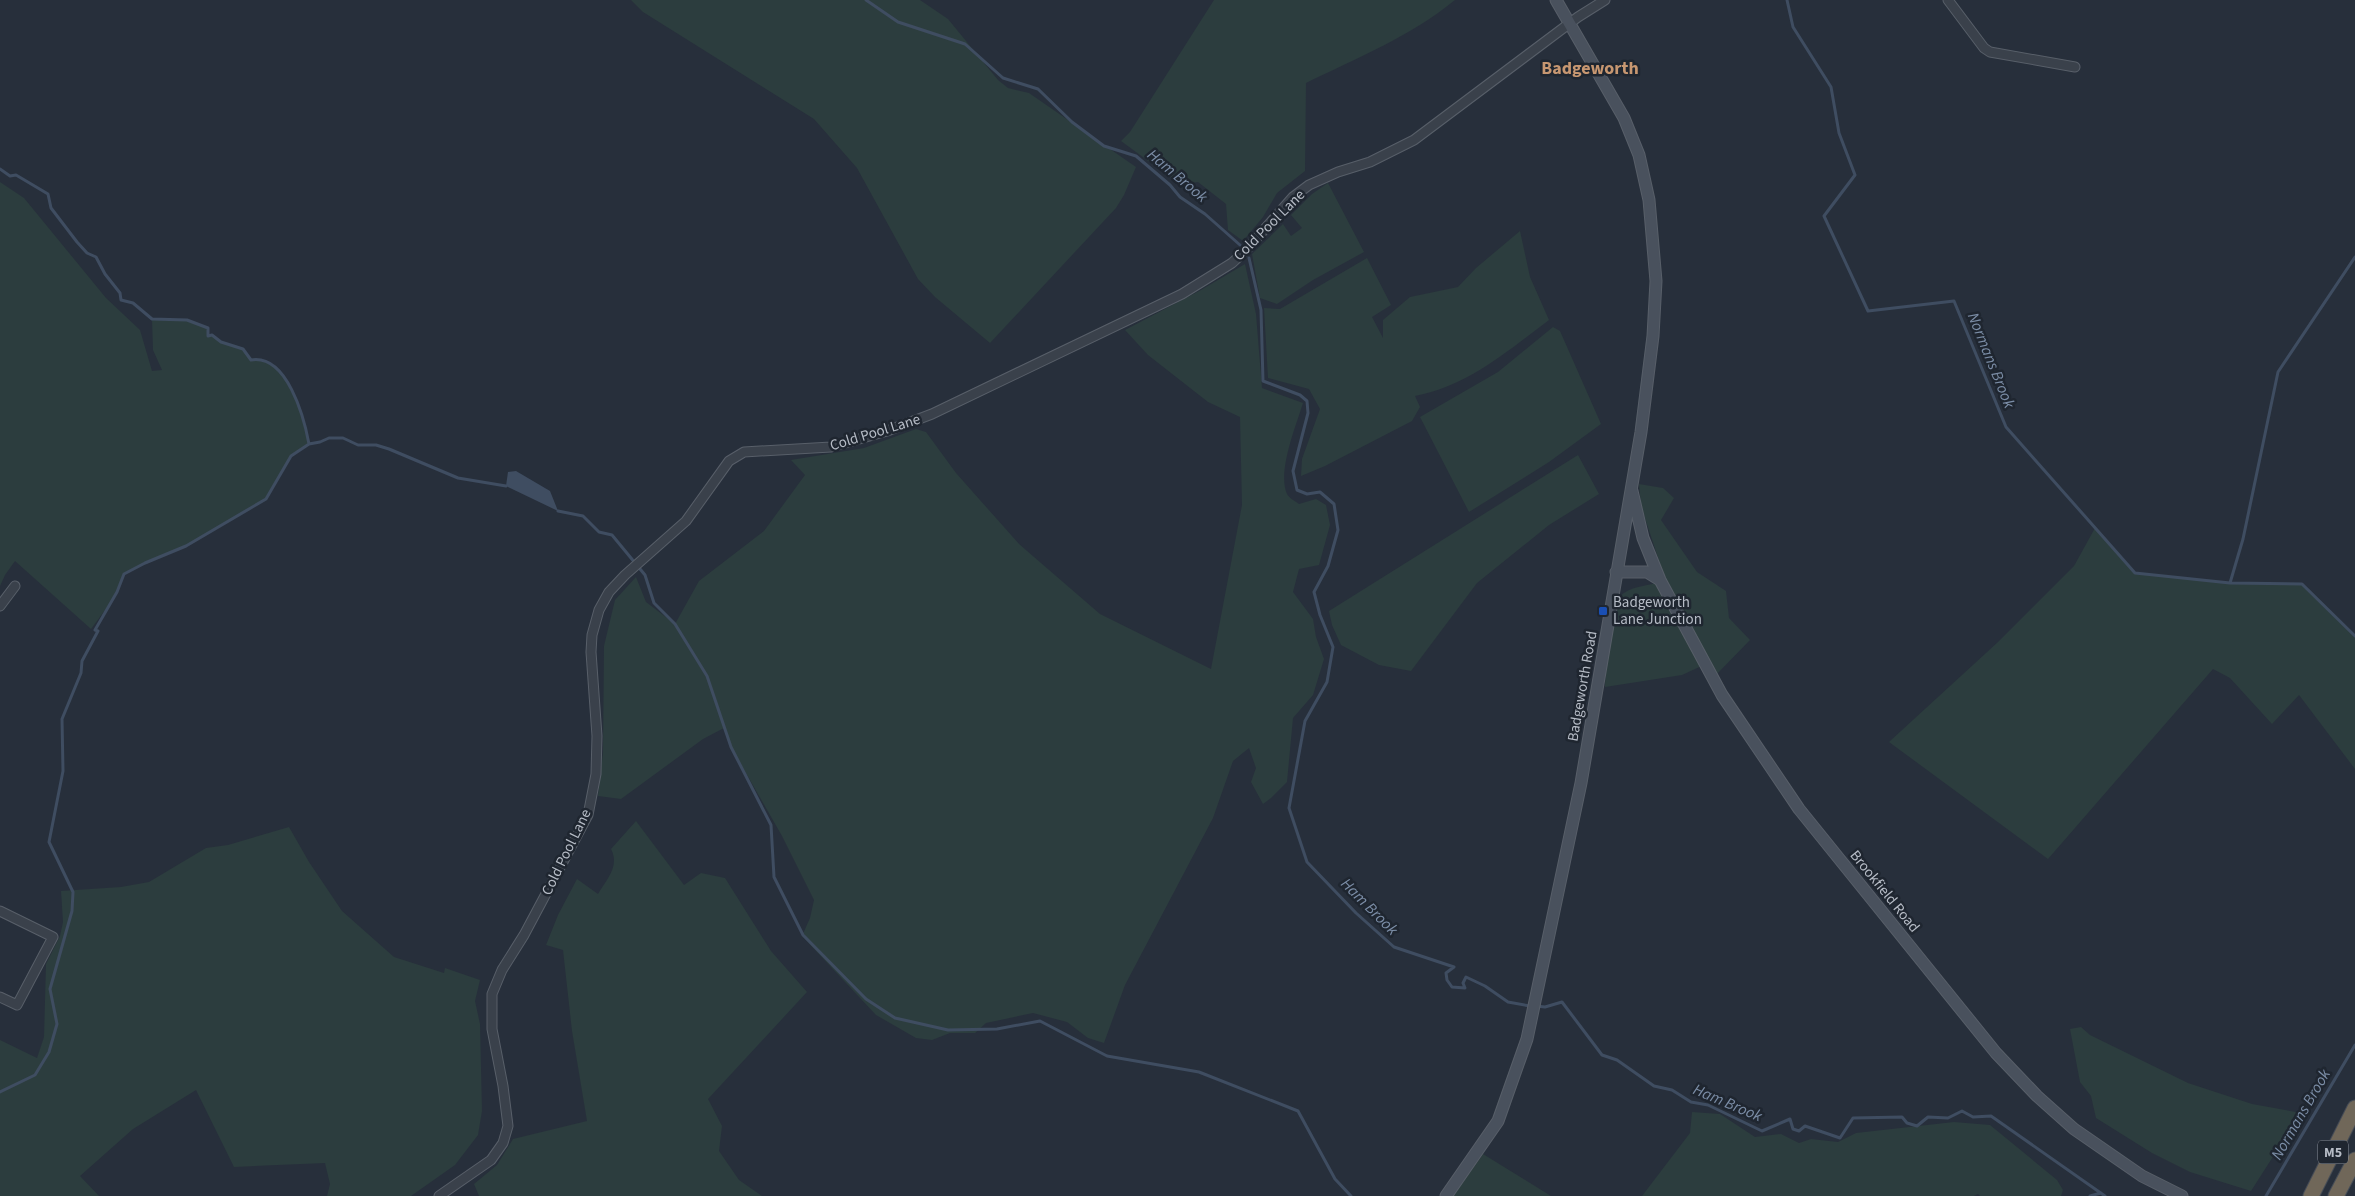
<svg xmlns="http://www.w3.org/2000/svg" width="2355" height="1196" font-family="'Source Sans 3',sans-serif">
<rect width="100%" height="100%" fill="#272f3b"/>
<path fill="#2c3d3e" d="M631,0h289l28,19 50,61 10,8 21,5 107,74 -12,28 -8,13 -126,135 -55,-46 -17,-18 -61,-111 -43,-49 -171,-107z
M1214,0h241c-44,36 -98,58 -149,83l-1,88 -28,22 -14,24 -20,24 -15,-11 -2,-26 -28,-22 -17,3 -60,-44 9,-9z
M0,182l24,16 82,100 34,32 12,41 10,-1 -9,-20 -1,-31 35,1 21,8v8l4,-1 9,7 22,7 8,11c36,-5 53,57 58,84l-18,12 -25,43 -80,47 -62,28 -13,28 -20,27 -76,-68 -10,14 -5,11z
M1328,183l36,69 -51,28 -36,24 -17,-6 -8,-44 31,-30 8,12 11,-8 -11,-13 21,-21z
M1520,231l10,46 19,43c-41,31 -83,67 -134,76l5,11 -8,14 -87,45 -24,10 1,-17 18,-50 -11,-20 -41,-11 -4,-70 16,1 87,-51 24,47 -19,12 11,21v-18l27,-23 48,-10 18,-19z
M1245,264l11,50 6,74 41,15c-7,23 -26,69 -16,91 2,4 8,7 12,10l17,-5 10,6 4,20 -11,40 -20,4 -6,23 20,27 3,18 8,22 -11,36 -20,23 -6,64 -16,16 -8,6 -12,-22 5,-14 -7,-20 -16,13 -20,57 -88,167 -21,58 -16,-5 -21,-16 -34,-9 -47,10 -11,10h-25l-18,7 -16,-2 -40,-23 -74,-79 8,-18 4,-18 -32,-64 -51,-89 -7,-19 -21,11 -82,60 -23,-3 5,-43 1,-107 11,-46 21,-23 10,25 29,22 24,-43 65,-50 41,-56 -14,-15 73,-12 52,-19 10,3 30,41 63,71 81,70 111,55 31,-164 -2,-88 -32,-15 -60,-47 -23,-25 76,-40z
M1553,327l7,4 41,93 -52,38 -80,50 -49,-95 78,-45z
M1578,455l21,39 -50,31 -72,58 -66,88 -32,-6 -38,-20 -9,-20 -3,-14z
M1639,484l24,4 11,10 -13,22 36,52 29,19 3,27 21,22 -34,35 -8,-12 -26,12 -77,12c2,-19 4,-84 19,-94 10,-7 29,-9 42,-11l-25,-76z
M2095,528l41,45 94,10 72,1 53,52v133l-56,-74 -27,29 -42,-46 -17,-9 -165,190 -159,-117 109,-100 76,-76z
M636,821l48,64 17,-12 24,5 46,73 36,41 -99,107 14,27 -3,25 20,29 23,16h-283l-5,-12 23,-19 16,-26 74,-18 -15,-90 -9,-81 -17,-5 12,-30 19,-36 21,15c9,-15 22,-28 13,-45z
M289,827l20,35 33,49 52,46 50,16 1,-5 35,12 -5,21 5,23 2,87 -4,24 -23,30 -44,31h-84l3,-12 -5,-21 -91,4 -38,-77 -63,39 -53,47 19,20h-99v-156l37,18 7,-21 2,-73 14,-28 3,-14 -2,-31 60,-4 28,-5 57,-34 22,-3z
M2081,1027l9,8 98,48 64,21 49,9 -50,78 -61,-19 -38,-19 -56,-35 -5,-22 -11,-14 -10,-53z
M1692,1112l28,2 35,23 26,-3 18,9 12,-4 27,3 18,-9 98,-11 36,3 67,55 6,10 -2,6h-81l-2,-2 -4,2h-332l48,-63z
M1483,1154l68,42h-98z"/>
<path fill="#3f4d61" d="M516,471l34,20 8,20 -52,-25 2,-14z"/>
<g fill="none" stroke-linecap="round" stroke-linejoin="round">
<path stroke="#3f4d61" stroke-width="3" d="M866,0l32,22 67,22 38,34 35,11 34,33 32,24 32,10 34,29 10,12 25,17 35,31
M1787,0l6,27 38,60 8,46 16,42 -31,41 44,95 86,-10 52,126 129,146 95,10 72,1 53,52
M0,169l10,7 6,-1 32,19 3,14 26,34 10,11 9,4 9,17 15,19 1,7 12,3 19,16 35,1 21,8v8l4,-1 9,7 22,7 8,11c36,-6 53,57 58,84
M1249,258l12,52 2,71 37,14 7,6 1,12 -15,58 4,19 10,4 13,-2 14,12 4,26 -10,36 -14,26 6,23 13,32 -6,35 -22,39 -16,87 18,54 49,51 38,34 60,20 -8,6 1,7 5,7 13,1 -2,-5 3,-6 19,9 23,16 22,4
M558,511l25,5 16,16 13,3 33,40 9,28 21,21 32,52 24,71 40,78 3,52 29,58 63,64 29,19 53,12 49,-1 43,-8 67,35 92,16 99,39 37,68 16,17
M2230,583l13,-44 35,-167 77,-115
M1536,1006l9,1 17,-5 40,53 15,5 37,26 18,4 19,12 17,3 54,26 28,-12 3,10 6,2 6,-5 35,12 13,-20 49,-1 5,6 10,3 11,-9 20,1 14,-7 11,6 18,-1 114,80
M0,1092l35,-17 14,-23 8,-28 -7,-35 22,-78 1,-19 -24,-50 14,-71 -1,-52 19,-46 1,-12 16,-30 -3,-1 22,-38 7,-18 21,-11 41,-17 80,-47 25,-43 18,-12 11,-2 9,-4h14l15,7h18l13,4 69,29 48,8
M2090,1196l11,-3
M2266,1196l89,-151"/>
<defs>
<path id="street" d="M1948,0l36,48 6,4 85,15
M0,606l15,-20
M0,911l53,26 -36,68 -17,-8
M439,1196l52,-36 12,-17 5,-17 -5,-40 -11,-57v-35l10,-24 22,-35 64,-120 8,-41 1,-38 -6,-84 1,-17 7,-25 10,-18 16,-17 61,-54 43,-60 15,-9 87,-5 56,-16 45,-17 250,-120 50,-31 15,-14 46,-52 16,-12 29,-13 32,-10 44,-22 164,-123 27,-17"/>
<path id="secondary" d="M1632,491l11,47 17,42 62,115 77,114 197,244 41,43 37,33 68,47 40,20
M1616,572h31l13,8
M1446,1196l52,-75 29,-82 54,-256 60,-351 12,-96 3,-55 -7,-81 -10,-45 -15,-37 -68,-118"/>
<path id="highway" d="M2311,1196l44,-88
M2336,1196l19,-36"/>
</defs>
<use href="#street" stroke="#585f69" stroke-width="11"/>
<use href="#secondary" stroke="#585f69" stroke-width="13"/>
<use href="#highway" stroke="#454c56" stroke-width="17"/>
<use href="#street" stroke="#3a414b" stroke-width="9"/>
<use href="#secondary" stroke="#49515d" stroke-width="11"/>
<use href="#highway" stroke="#706759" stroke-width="15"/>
</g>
<rect fill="#1a4fb4" stroke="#1f2630" stroke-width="2" x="1598" y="606" width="10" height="10" rx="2.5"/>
<g text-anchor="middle" stroke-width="5" stroke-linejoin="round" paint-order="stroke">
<rect fill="#1f2630" stroke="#898f99" stroke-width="1" x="2318" y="1140.5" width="30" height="23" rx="4"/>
<g font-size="14" font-weight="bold" fill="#b6bcc6">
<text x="2333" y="1157">M5</text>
</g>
<g font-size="15" fill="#b6bcc6" stroke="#1f2630">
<text transform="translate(1269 225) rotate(-45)" y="5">Cold Pool Lane</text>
<text transform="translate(875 432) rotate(-17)" y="5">Cold Pool Lane</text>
<text transform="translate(1582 686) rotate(-80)" y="5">Badgeworth Road</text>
<text transform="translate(566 852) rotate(-64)" y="5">Cold Pool Lane</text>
<text transform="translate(1885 891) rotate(51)" y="5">Brookfield Road</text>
</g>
<g font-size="15" fill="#b6bcc6" stroke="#1f2630" text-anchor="start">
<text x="1613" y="607">Badgeworth<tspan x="1613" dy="17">Lane Junction</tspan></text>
</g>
<g font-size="16" font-style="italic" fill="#7b8da6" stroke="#1f2630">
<text transform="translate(1178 175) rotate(40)" y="6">Ham Brook</text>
<text transform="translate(1992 360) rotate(68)" y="6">Normans Brook</text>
<text transform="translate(1370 906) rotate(45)" y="6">Ham Brook</text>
<text transform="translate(1728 1102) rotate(23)" y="6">Ham Brook</text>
<text transform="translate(2300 1114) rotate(-60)" y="6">Normans Brook</text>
</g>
<g font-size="18" font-weight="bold" fill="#c79771" stroke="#1f2630">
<text x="1590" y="74">Badgeworth</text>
</g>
</g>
</svg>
